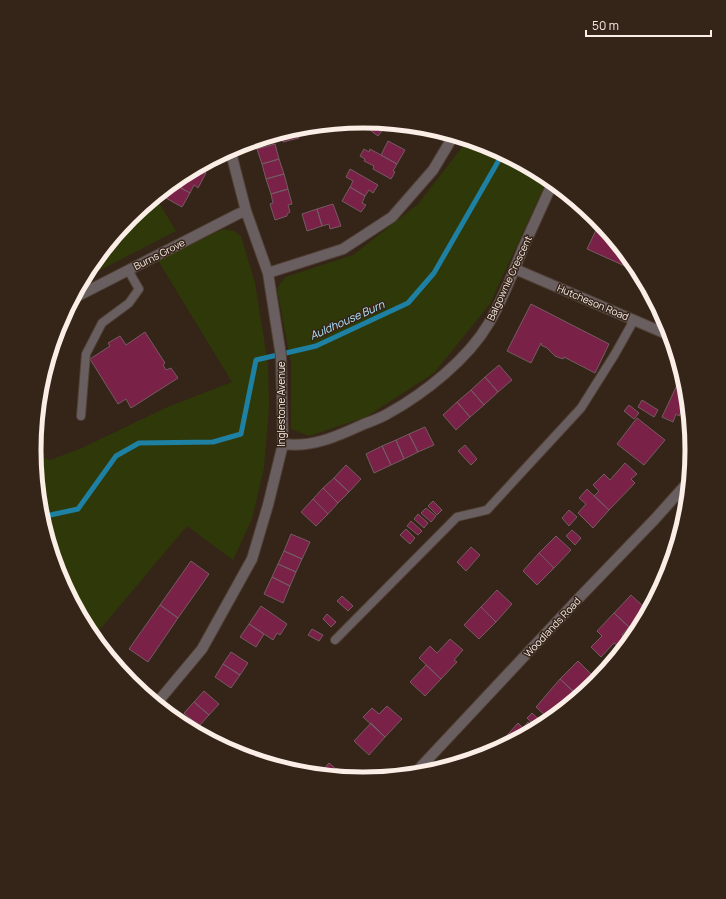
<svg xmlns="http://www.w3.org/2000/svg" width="726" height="899" font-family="Manrope,sans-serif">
<rect width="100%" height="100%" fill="#352418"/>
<path fill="#2f3809" d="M467,139l22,7 59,32 -58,126 -56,69 -68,44 -57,19 -18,-7v-66l-14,-74 8,-12 68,-22 65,-51 45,-58z
M155,196l21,35 -93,48 7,-12 41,-50z
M223,229l11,2 7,5 14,47 13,81 1,44 -5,60 -12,51 -19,41 -46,-34 -85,101 -11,7 -32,-59 -19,-62 -6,-59 16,6 32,-12 83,-40 67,-26 -75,-123z"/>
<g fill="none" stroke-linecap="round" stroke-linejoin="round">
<path stroke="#1e81a3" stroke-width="5" d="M41,517l37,-8 38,-53 23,-13 74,-1 28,-8 15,-74 60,-14 92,-43 26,-30 69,-120"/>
</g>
<path fill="#792146" stroke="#745c63" d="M364,121l24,2 -10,13 -16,-12z
M296,130l3,8 -16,4 -3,-7z
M388,141l17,9 -8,14 -16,-9z
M275,144l4,15 -17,5 -5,-15z
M364,149l5,3 1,-3 27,15 -4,7 2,1 -4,7 -18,-10 1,-3 -10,-5 1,-2 -5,-3z
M279,159l5,15 -18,5 -4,-15z
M196,167l10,6 -8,15 -4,-3 -4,8 -16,-9 6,-8 13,-7h2z
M350,169l28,16 -5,8 -4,-3 -4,6 -15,-9 3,-6 -7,-4z
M284,174l4,15 -17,5 -5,-15z
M174,184l16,9 -8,14 -16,-9z
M350,187l15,9 -3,7 4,2 -5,7 -19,-11z
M288,189l4,15 -4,1 2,7 -3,2v2l-12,4 -5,-16 3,-1 -2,-9z
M333,204l8,22 -11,3 -1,-5 -7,2 -5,-17z
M317,209l5,17 -15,5 -5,-17z
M597,228l12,5 28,34 -1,4 -49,-22z
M531,304l78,40 -14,29 -31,-16 -1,2 -8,-3 -8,-8 -6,-3v-2l-10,20 -24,-12z
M145,332l20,31 -2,2 3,5 5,-2 7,10 -47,30 -5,-9 -8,5 -28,-45 20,-13 -2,-3 12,-7 6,9z
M499,365l13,15 -14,12 -13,-15z
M485,377l13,15 -14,13 -13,-15z
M678,383l8,4 2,23 -2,4 -5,-2 -2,4 -3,-2 -3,8 -11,-5z
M471,390l13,15 -14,12 -13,-15z
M642,400l16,10 -4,7 -16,-10z
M457,402l13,15 -14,13 -13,-15z
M629,405l10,8 -5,6 -10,-8z
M637,418l28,22 -21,25 -27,-21z
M425,427l9,18 -16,7 -9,-18z
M409,434l9,18 -14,7 -8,-19z
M396,440l8,19 -13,6 -9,-19z
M465,445l12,14 -6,6 -13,-14z
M382,446l9,19 -17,8 -8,-19z
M625,463l12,11 -6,5 4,4 -26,27 -15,-14 5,-5 -6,-6 11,-11 6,6z
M346,465l15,14 -12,13 -15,-14z
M334,478l15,14 -11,11 -15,-15z
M323,488l15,15 -10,11 -15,-15z
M587,489l22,21 -16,18 -15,-15 8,-9 -7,-6z
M313,499l15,15 -12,12 -15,-14z
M433,501l9,9 -5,5 -9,-9z
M426,508l10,8 -5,6 -10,-9z
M569,510l8,7 -8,9 -7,-8z
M418,514l10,9 -4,5 -10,-9z
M411,521l11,10 -4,4 -11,-9z
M406,529l9,9 -5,6 -10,-9z
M572,530l9,8 -6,7 -9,-9z
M291,534l19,8 -8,17 -18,-8z
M556,536l15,14 -17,18 -15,-15z
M471,547l9,8 -14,16 -9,-9z
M284,551l18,8 -6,13 -18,-8z
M539,553l15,15 -17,17 -14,-14z
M672,560l-5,16 -1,1 -5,-5z
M191,561l18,13 -31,44 -18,-13z
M278,564l18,8 -6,14 -18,-9z
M272,577l18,9 -7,17 -19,-9z
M497,590l15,14 -16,18 -15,-15z
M631,595l15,14 -1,2 2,2 -5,8 -4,-3 -9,9 -15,-14z
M342,596l11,10 -5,5 -11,-10z
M160,605l18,13 -30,44 -19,-13z
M261,606l26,18 -7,11 -3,-2 -4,7 -24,-16z
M481,607l15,15 -17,17 -15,-14z
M614,613l15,14 -7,8 3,3 -7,8 -4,-3 -13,14 -10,-10 11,-11 -5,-5z
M327,614l9,8 -5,5 -8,-8z
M249,624l15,10 -8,13 -16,-10z
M312,629l11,6 -4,6 -11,-6z
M450,639l13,11 -9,10 3,2 -16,17 -22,-21 11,-12 7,7z
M231,652l17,11 -8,12 -17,-11z
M578,661l15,15 -17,18 -16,-15z
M223,664l17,11 -9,13 -16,-11z
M426,665l15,14 -16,17 -15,-14z
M560,679l16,15 -26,26 -14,-13z
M204,691l15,13 -10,11 -15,-13z
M194,702l15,13 -10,11 -15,-13z
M387,706l15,13 -17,18 -22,-20 9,-9 7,6z
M532,713l12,11 -7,4 -10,-10z
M528,722l7,7 -31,16 -3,-3 17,-19 5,5z
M371,723l14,14 -16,18 -15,-14z
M202,730l11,10v1l-14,-8z
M501,742l3,3 -14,8z
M329,763l7,6 1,-1 10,9 -21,-2 -4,-4z"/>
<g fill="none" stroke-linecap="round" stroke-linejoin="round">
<defs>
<path id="lane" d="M81,416l5,-62 16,-31 27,-20 10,-14 -11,-19
M335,640l122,-123 30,-7 94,-102 34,-54 19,-34"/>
<path id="street" d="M515,269l156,67
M268,273l75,-24 49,-32 41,-47 21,-35
M72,299l166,-85 8,-3
M283,444c29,4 55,-8 81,-20 8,-3 17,-6 25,-11 36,-20 79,-54 100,-90 14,-24 24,-50 34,-75 10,-22 20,-44 30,-66
M156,704l46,-55 50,-90 16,-54 15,-61 -2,-88 -13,-83 -22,-62 -16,-62
M415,773l163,-174 77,-80 34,-38"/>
</defs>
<use href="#lane" stroke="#514035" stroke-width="10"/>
<use href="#street" stroke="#514035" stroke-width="12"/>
<use href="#lane" stroke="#6a5f60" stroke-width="8"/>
<use href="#street" stroke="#6a5f60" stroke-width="10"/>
</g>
<g text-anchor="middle" stroke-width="3" stroke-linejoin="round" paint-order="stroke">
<g font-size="10" fill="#faeee7" stroke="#352418">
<text transform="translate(159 254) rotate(-27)" y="4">Burns Grove</text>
<text transform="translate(509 278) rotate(-65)" y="4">Balgownie Crescent</text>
<text transform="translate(593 302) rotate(23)" y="4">Hutcheson Road</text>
<text transform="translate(281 404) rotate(-90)" y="4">Inglestone Avenue</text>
<text transform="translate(552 627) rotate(-47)" y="4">Woodlands Road</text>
</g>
<g font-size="11" font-style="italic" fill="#b1e6fc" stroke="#352418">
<text transform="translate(347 320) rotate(-24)" y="4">Auldhouse Burn</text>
</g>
</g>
<path d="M0 0H726V899H0ZM41 450a322 322 0 1 1 644 0a322 322 0 1 1-644 0Z" fill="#352418" fill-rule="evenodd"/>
<path fill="none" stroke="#faeee7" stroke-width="5" d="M41 450a322 322 0 1 1 644 0a322 322 0 1 1-644 0Z"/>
<path d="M586 30v6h125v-6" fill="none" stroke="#faeee7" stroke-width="2"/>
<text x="592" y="30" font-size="12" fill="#faeee7" stroke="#352418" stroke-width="3" paint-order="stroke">50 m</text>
</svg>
